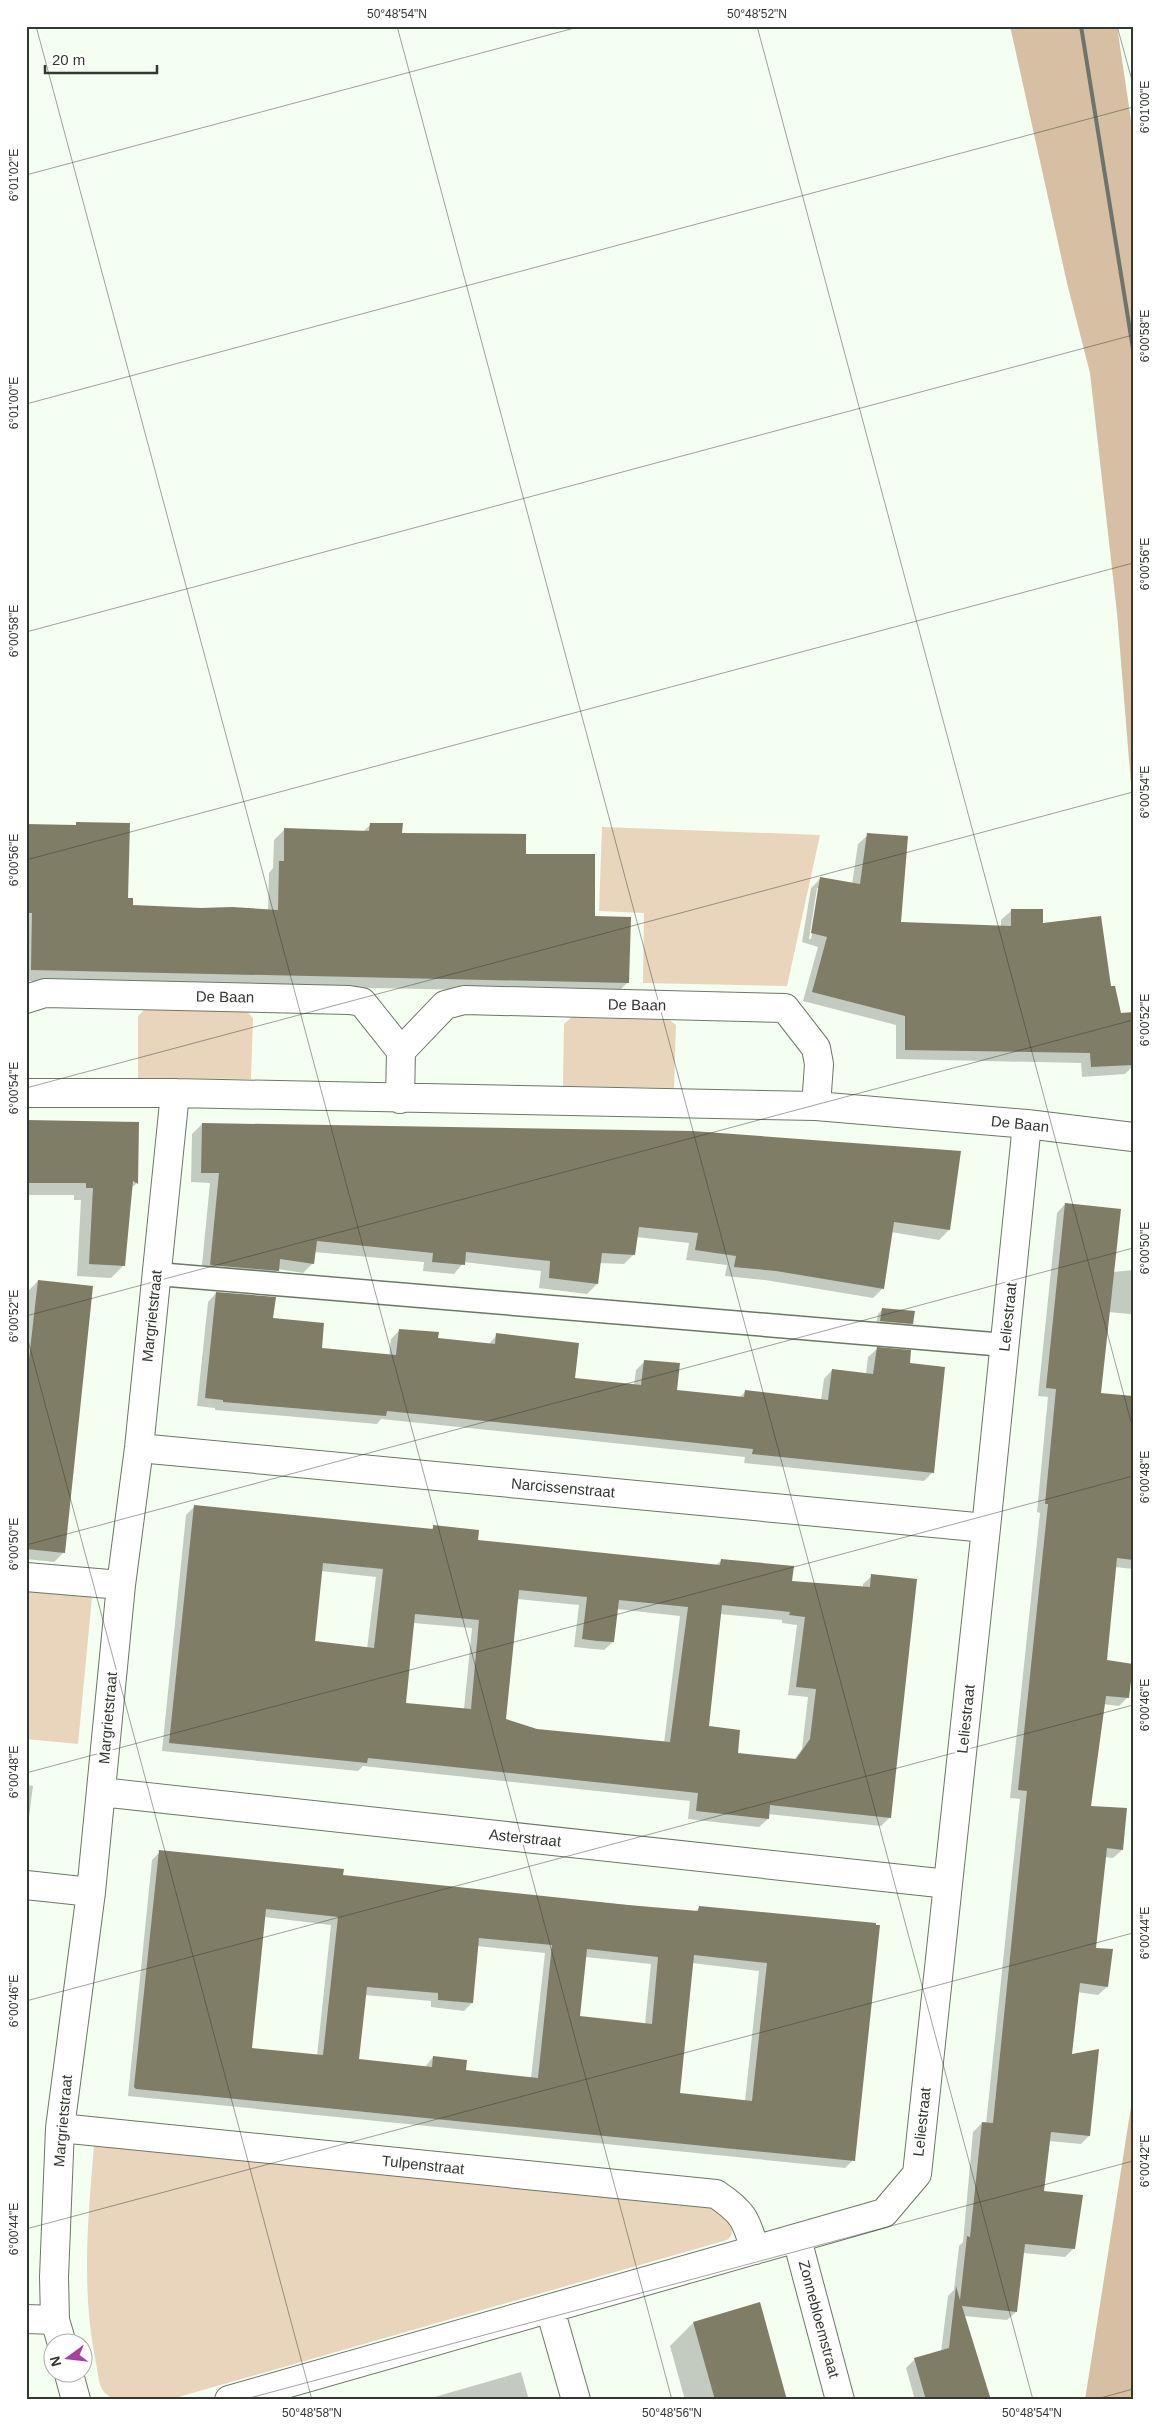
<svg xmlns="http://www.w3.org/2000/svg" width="1159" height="2426" font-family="Arial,sans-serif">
<rect width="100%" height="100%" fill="#f4fef1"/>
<path fill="#e9d4bc" d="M602,827l218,8 -33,151 -144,-3 1,-70 -45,-2z
M151,1003l90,2 12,13 -2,61 -113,-1v-62z
M578,1012l84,2 14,11 -2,63 -111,-2 1,-62z
M26,1589l66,8 -14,147 -52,-5z
M94,2146h20l597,61 13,5 9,16 -2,8 -4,4 -559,160h-51c-5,-2 -12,-5 -15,-11 -4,-7 -4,-18 -6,-26 -15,-72 -8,-145 -2,-217z"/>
<path fill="#d7bfa3" d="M1010,26h107l16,108v674l-16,-195 -27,-240 -23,-90z
M1133,2094v306h-48z"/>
<path fill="#0003" fill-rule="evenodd" d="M128,824l-2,75 6,7 136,5 1,-38 4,-5 1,-28 11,-11 78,3 8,-8 30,10 124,21 69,62 34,65 -11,11 -591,-12v-155z
M868,835l31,89 102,3v-7l10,-9 31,13 68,63 10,27 13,-1v53l-8,8 -43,3 -1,-14 -185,-4v-34l-93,-24 15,-54 -16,-5 9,-54 10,-10 31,6 6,-40zM817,888h3l-9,51h-2z
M26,1122l111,1 -1,61 -5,4 -7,77 -13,13 -34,-2 4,-76h-7v-5h-48z
M202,1124l758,28 -11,78 -10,10 -48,-8 -8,56 -10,10 -108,-18 -40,-4 2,-11 -41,-5 3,-17 -53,-6 -2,17 -10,10 -25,-1 -2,21 -10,10 -48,-6 2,-17 -77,-9 -10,12 -31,-3 1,-9 -110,-10 -1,11 -10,10 -25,-4 -10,11 -67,-5 9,-92 -19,-1 1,-48z
M1065,1204l48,68 20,-2v42l-3,2 -22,-2 -9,82 34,125v50l-18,-2 -10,94 23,36 -9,9 -16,-2 -14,103 33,43 -9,8 -9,-1 -9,92 12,38 -9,8 -21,-3 -6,64 18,80 -8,8 -32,-3 -6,51 31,56 -9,9 -42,-4 -7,59 -9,8 -43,-4 26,84h-75l-9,-32 9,-9 26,-7 7,-56 6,-6 5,-44 4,-4 10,-110 9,-9 4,1 34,-325 -10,-1 30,-285 -3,-1 11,-115 -10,-1 19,-183z
M38,1281l25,272 -9,9 -28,-3v-241l3,-28z
M216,1293l56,26 48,31 69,6 2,-17 9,-9 37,10 51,5 9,-10 77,44 60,7 2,-16 9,-9 30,30 64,7 6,-6 76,8 3,-21 8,-9 34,4 2,-17 9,-8 31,16 24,108 -8,8 -180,-18 1,-6 -170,-18 -194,-20 -4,5 -162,-14v-2l-18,-2 11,-104z
M882,1310l30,14 -4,4 -32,-3 2,-11z
M195,1506l235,24 4,-3 43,14 239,24 6,-5 69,22 72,6v-4l9,-8 18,241 -9,9 -113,-12v5l-9,8 -71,-8 2,-18 -327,-35 -5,5 -196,-20 24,-236zM321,1571l55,6 -9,72 -54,-7zM517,1599l62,6 -5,42 30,3 9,-8 3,-33 64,7 -16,127 -127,-12 -33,-11zM720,1614l62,6v3l15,2 -9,70 20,2 -6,52 -8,11 -57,-6 -29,-27zM413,1623l59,5 -8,81 -59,-5z
M26,1785l7,1 -7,54z
M160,1852l182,24 353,36 4,-4 175,16 -21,236 -8,8 -717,-72 24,-236zM264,1917l67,8 -14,131 -67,-7zM477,1946l68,7 -14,125 -66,-7 -32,-14 -8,10 -67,-7 7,-65 66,6v6l33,4 8,-8zM585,1957l66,7 -6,60 -66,-7zM692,1963l67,8 -14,130 -66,-7z
M693,2323l93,77h-101l-15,-54z
M521,2372l8,28h-105z"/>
<path fill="#7f7d66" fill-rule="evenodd" d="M76,822l54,1 -2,75h5v7l68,3 31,-1 46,3 1,-49h5v-33l85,3 1,-8h33l-1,10 124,1v20h69v62l36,1 -2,66 -598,-13 1,-57h-6v-89l50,1z
M867,833l41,3 -7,86 110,4v-17h32v14l58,-7 10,70h4l6,27 12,-1v53l-42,2 -1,-14 -185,-3v-34l-93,-24 15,-55 -16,-4 9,-56 40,7z
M26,1120l113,2 -1,62 -5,-3 -8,85 -36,-2 4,-76h-7v-5h-60z
M202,1123l490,8 269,20 -11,79 -56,-8 -10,67 -108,-18 -42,-4 2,-11 -41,-6 3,-17 -59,-6 -4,28 -33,-2 -4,31 -49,-6 1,-17 -84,-9 -1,13 -33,-3 1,-9 -116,-12 -3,23 -34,-5 -1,12 -69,-6 9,-92h-18z
M1065,1203l56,6 -20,184 32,3v164l-16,-2 -10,102 26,4 -4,34 -23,-2 -15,110 36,2 -4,42 -16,-2 -11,100 17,1 -5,38 -28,-4 -8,71 27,-5 -9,87 -39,-4 -7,59 39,4 -8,54 -50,-5 -8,68 -55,-6 29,94h-65l-12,-42 35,-10 7,-62 4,14 7,-64 3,1 12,-115 11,1 34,-332 -9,-1 30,-286h-3l11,-115 -10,-1z
M38,1280l55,6 -28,267 -39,-4v-181h2z
M216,1292l60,5 -3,21 51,5 -2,25 74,7 3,-26 40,3 -1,6 57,6 1,-11 83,10 -4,35 66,7 3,-25 36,3 -3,27 67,7 1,-7 83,10 4,-31 41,5 4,-27 34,3 -1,13 35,4 -11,106 -182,-19 1,-5 -169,-18 -197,-20 -1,5 -163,-14v-2l-18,-2z
M882,1308l33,3 -2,13 -33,-3z
M194,1505l239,24v-4l46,5 -1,10 242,25 1,-6 73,7 -2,15 78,6 1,-13 46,5 -26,239 -121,-13 -1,14 -73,-8 2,-18 -330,-35 -1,5 -198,-20zM323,1563l60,6 -9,79 -59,-7zM519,1590l68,7 -5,42 15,2 17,1 5,-42 69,7 -18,135 -133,-13 -31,-10zM722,1605l68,7 -1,3 16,2 -9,70 20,2 -6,50 -14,20 -58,-6 2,-23 -31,-4zM415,1614l64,6 -8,89 -65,-6z
M159,1850l185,19 -1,6 285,30 70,6 1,-5 177,17v2h4l-25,236 -719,-72 -2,-2zM266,1909l72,8 -15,138 -71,-7zM479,1938l73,7 -14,133 -72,-8 1,-10 -34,-4 -1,11 -73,-8 8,-72 71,6v7l35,3zM587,1949l71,8 -6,67 -72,-8zM694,1955l73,8 -15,138 -72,-8z
M760,2302l27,98h-72l-22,-78z"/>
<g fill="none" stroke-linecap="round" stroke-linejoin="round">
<defs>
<path id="lane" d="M157,1274l848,71"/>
<path id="street" d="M26,999l19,-6 304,7 13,2 39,49 -1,48
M401,1051l44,-46 19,-5 321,8 31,40 3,16 -3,42
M26,1093h149l641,13 211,18 106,13
M139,1448l847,80
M26,1577l95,8
M101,1792l847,92
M26,1885l65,7
M60,2128l656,66c27,18 30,25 39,56
M797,2239l43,161
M550,2309l26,91
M26,2319l29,1
M62,2344l-7,-24 -1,-43 6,-149 31,-236 30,-307 18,-137 36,-355
M69,2374l7,26
M229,2400l655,-187 33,-39 69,-646 41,-404"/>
</defs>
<use href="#lane" stroke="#6a7865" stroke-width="25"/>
<use href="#street" stroke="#6a7865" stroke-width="30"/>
<use href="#lane" stroke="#fff" stroke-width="22"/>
<use href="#street" stroke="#fff" stroke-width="28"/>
<path stroke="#6d746b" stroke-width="4" d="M1081,26l52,323"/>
</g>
<path fill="none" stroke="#323830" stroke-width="1" stroke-opacity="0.45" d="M36,26l636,2374M397,26l636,2374M757,26l376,1403M1117,26l16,58M26,175l556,-149M26,404l1107,-297M26,632l1107,-297M26,860l1107,-297M26,1088l1107,-296M26,1316l1107,-296M26,1333l286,1067M26,1545l1107,-297M26,1773l1107,-297M26,2001l1107,-296M26,2229l1107,-296M242,2400l891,-239M1093,2400l40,-11"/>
<g text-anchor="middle" stroke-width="5" stroke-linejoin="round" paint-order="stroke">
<g font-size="15" fill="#323830" stroke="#fff">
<text transform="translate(225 997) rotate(1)" y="5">De Baan</text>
<text transform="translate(637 1005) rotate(1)" y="5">De Baan</text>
<text transform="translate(1020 1124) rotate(6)" y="5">De Baan</text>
<text transform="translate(152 1316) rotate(-84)" y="5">Margrietstraat</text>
<text transform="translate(1008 1317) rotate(-84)" y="5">Leliestraat</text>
<text transform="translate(563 1488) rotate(5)" y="5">Narcissenstraat</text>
<text transform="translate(108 1718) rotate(-85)" y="5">Margrietstraat</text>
<text transform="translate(966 1719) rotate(-84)" y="5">Leliestraat</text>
<text transform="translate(525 1838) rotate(6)" y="5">Asterstraat</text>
<text transform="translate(63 2121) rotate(-85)" y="5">Margrietstraat</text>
<text transform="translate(922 2122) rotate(-84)" y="5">Leliestraat</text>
<text transform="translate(423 2165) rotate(6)" y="5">Tulpenstraat</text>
<text transform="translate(819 2319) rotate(75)" y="5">Zonnebloemstraat</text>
</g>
</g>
<rect width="1159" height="2426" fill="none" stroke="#ffffff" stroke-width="55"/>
<g transform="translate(68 2358) rotate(255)"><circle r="24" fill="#ffffff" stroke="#adafac"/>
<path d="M0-4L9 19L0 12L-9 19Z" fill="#a840a2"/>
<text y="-8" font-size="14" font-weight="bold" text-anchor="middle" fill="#323830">N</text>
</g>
<path d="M45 65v8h112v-8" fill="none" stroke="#323830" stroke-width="2.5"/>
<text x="52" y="65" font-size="15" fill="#323830" stroke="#ffffff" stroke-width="4" paint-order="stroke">20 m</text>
<rect x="28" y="28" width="1104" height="2370" fill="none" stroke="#323830" stroke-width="2"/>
<g font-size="12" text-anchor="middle" fill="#323830">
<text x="397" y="18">50°48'54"N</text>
<text x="757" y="18">50°48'52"N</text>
<text transform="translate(1145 107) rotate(-90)" y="4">6°01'00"E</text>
<text transform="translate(14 175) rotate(-90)" y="4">6°01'02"E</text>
<text transform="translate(1145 336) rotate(-90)" y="4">6°00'58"E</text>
<text transform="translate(14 403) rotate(-90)" y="4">6°01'00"E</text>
<text transform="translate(1145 564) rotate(-90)" y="4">6°00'56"E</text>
<text transform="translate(14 631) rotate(-90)" y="4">6°00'58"E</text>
<text transform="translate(1145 792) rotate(-90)" y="4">6°00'54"E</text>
<text transform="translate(14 860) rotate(-90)" y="4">6°00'56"E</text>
<text transform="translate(1145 1020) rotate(-90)" y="4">6°00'52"E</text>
<text transform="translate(14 1088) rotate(-90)" y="4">6°00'54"E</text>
<text transform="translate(1145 1248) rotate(-90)" y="4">6°00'50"E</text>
<text transform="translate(14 1316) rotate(-90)" y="4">6°00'52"E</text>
<text transform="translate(1145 1477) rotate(-90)" y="4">6°00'48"E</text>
<text transform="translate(14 1544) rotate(-90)" y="4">6°00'50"E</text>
<text transform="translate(1145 1705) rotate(-90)" y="4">6°00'46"E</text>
<text transform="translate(14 1772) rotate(-90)" y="4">6°00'48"E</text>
<text transform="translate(1145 1933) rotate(-90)" y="4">6°00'44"E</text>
<text transform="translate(14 2001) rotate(-90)" y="4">6°00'46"E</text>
<text transform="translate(1145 2161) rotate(-90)" y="4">6°00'42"E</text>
<text transform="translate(14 2229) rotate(-90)" y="4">6°00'44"E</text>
<text x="312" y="2417">50°48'58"N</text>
<text x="672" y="2417">50°48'56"N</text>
<text x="1032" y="2417">50°48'54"N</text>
</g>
</svg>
